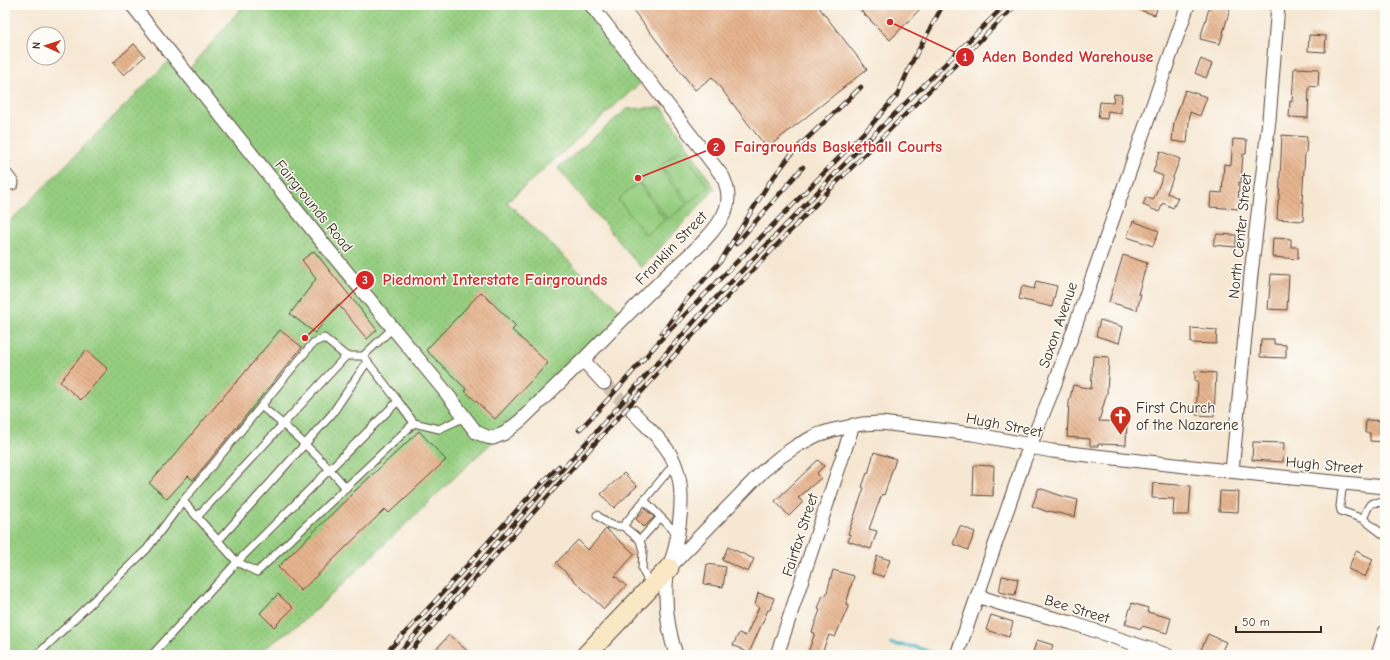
<svg xmlns="http://www.w3.org/2000/svg" width="1390" height="660" font-family="'Comic Neue',sans-serif">
<defs>
<pattern id="green-dots" width="8" height="8" patternUnits="userSpaceOnUse"><rect width="8" height="8" fill="#95ce80"/><path d="M2 2h.1M6 6h.1" fill="none" stroke="#81b16e" stroke-width="1.8" stroke-linecap="round"/></pattern>
<pattern id="building-back-hatch" width="6" height="6" patternUnits="userSpaceOnUse"><rect width="6" height="6" fill="#e7b590"/><path d="M-1 5l2 2M0 0l6 6M5-1l2 2" fill="none" stroke="#bc9375"/></pattern>
</defs>
<rect width="100%" height="100%" fill="#fdfcf7"/>
<filter id="ink" filterUnits="userSpaceOnUse"><feTurbulence type="fractalNoise" baseFrequency=".025" numOctaves="2"/><feDisplacementMap in="SourceGraphic" scale="8" xChannelSelector="R" yChannelSelector="G"/><feConvolveMatrix kernelMatrix="1 2 1 2 8 2 1 2 1" color-interpolation-filters="sRGB"/></filter>
<filter id="wash" filterUnits="userSpaceOnUse"><feTurbulence type="fractalNoise" baseFrequency=".012" numOctaves="4" result="noise"/><feDisplacementMap in="SourceGraphic" scale="16" xChannelSelector="R" yChannelSelector="G"/><feGaussianBlur stdDeviation="0.9" result="paint"/><feColorMatrix in="noise" values="0 0 0 0 0 0 0 0 0 0 0 0 0 0 0 0 0 1.4 0 .05"/><feComposite in="paint" operator="in"/></filter>
<g filter="url(#wash)">
<rect width="100%" height="100%" fill="#f6e7d2"/>
<path fill="url(#green-dots)" stroke="#687c4f" d="M244,5h347l56,72 -140,125 119,114 -43,44 -108,98 -168,160 -51,37h-251v-429l168,-169 13,16z
M662,107l53,82 -74,79 -83,-100 69,-59z"/>
<path fill="#95ce80" stroke="#687c4f" d="M681,150l28,37 -20,15 -28,-37z
M659,167l28,37 -19,15 -28,-37z
M638,183l27,37 -19,15 -28,-36z"/>
<g fill="none" stroke-linecap="round" stroke-linejoin="round">
<path stroke="#46afc5" stroke-width="3.5" d="M891,644l25,3 22,8"/>
</g>
<g id="blocks">
<path fill="url(#building-back-hatch)" d="M629,5h188l50,64 -100,79 -55,-71 -17,13z
M855,5h69l-34,35z
M1130,5h28l-3,10 -25,-8z
M1210,5h21l-11,39 -20,-5z
M1309,35l17,1 -1,16 -17,-1z
M134,44l11,12 -21,19 -11,-12z
M1201,59l11,5 -6,14 -11,-5z
M1294,68l25,1 -1,18 -9,-1 -1,32 -19,-1 1,-16 2,1z
M1185,90l22,7 -7,19 -10,-4 -3,31 -15,-2 2,-19z
M1114,94l8,1 -1,18 -13,-2 -1,8 -9,-1 2,-16 13,1z
M1282,135l25,2 -1,16h-1l-3,49h2l-1,19 -26,-2 1,-19h1z
M1233,139l14,1 -1,14h-3l-2,29 -2,-1 -1,27 -28,-2 1,-15 11,1 2,-29 7,1z
M1160,151l20,8 -13,34 11,5 -5,10 -10,-5 -4,9 -16,-7 3,-8 7,3 10,-24 -10,-4z
M1133,221l26,10 -6,15 -26,-9z
M1217,234l19,1v12l-23,-2z
M1273,238l18,1v8h7v12l-26,-2z
M314,251l63,79 -10,9 -29,-35 -23,29 -25,-19 26,-35 -14,-19z
M1123,255l24,8 -9,31h3l-4,16 -28,-8z
M1271,274l18,1 -2,35 -19,-1z
M1036,281l21,5 -5,21 -33,-8 3,-13 12,3z
M481,292l35,34 -4,4 36,33 -53,56 -30,-28 1,-2 -40,-39z
M1100,320l23,7 -4,16 -23,-7z
M1191,328l26,2 -1,14 -25,-1z
M280,330l22,17 -109,133 -5,-4 -21,23 -18,-16 15,-17h1l70,-83h1z
M1261,339h13v5l12,1v13l-26,-1z
M86,350l22,19 -27,31 -21,-18z
M1093,356l16,1 -2,36 -8,28 28,1 -1,23 -28,-1v2h-8v-7l-23,-2 2,-35 4,-17 18,4z
M1195,371l21,2 -2,43 -18,-1 2,-34h-3z
M1366,420l19,1v21l-15,-1v-8h-5z
M419,431l27,29 -57,53 -4,-4 -84,82 -23,-24 78,-77z
M1253,442l31,1 -1,19 -31,-2z
M874,452l22,7 -12,36 -2,-1 -13,35 8,2 -6,18 -23,-8 3,-6 -3,-1 16,-46 -2,-1 5,-14 1,1z
M818,460l6,6 -7,7 4,5 -23,20 5,4 -14,14 -14,-15z
M974,465l20,1 -1,30 -20,-1z
M624,473l13,13 -23,22 -13,-14z
M1153,483l38,3 -2,29h-16l1,-16 -22,-1z
M1039,488l23,8 16,4 -3,17 -26,-6 -1,1 -16,-6z
M1220,491l19,1 -1,20 -19,-1z
M645,509l9,8 -10,10 -8,-8z
M960,526l15,6 -7,18 -15,-6z
M606,529l29,25 -20,22 11,10 -22,23 -48,-46 22,-23 10,10z
M728,547l26,12 -6,13 -26,-12z
M1356,551l17,8 -8,18 -17,-8z
M877,556l13,4 -6,17 -12,-4z
M707,564l19,3 -3,20 -19,-3z
M833,570l21,6 -8,28 3,1 -14,32 -6,-2 -8,20h-14l8,-22 -3,-1 8,-22 -2,-1 5,-14 3,1z
M1002,576l16,3 -3,16 -16,-3z
M758,593l16,5 -4,12h-2l-19,43 -16,-8 6,-12 7,3 13,-29 -4,-2z
M278,594l15,14 -19,19 -14,-14z
M1132,603l16,5 -1,4 24,6 -4,15 -25,-7 -1,3 -16,-5z
M991,615l22,7 -4,15 -23,-7z
M1208,634l18,8 -6,13h-14l-6,-3z
M449,635l23,20h-41z
M1037,640l16,5 -3,10h-8l-9,-3z"/>
</g>
</g>
<g filter="url(#ink)">
<use href="#blocks" fill-opacity="0" stroke="#574639" stroke-width="1"/>
<g fill="none" stroke-linecap="round" stroke-linejoin="round">
<path stroke="#d1c1ae" stroke-width="13" stroke-dasharray="13 6" stroke-linecap="butt" d="M604,383l29,29"/>
<defs>
<path id="lane" d="M363,356l35,45 -161,161 20,10 157,-149 -16,-22
M261,406c31,25 60,52 85,82
M414,423l25,6 26,-12
M1343,482l-3,24 1,5 22,8 22,17
M644,500l33,34
M597,515c9,8 14,12 26,11
M197,517l149,-161
M1363,519c7,-15 4,-18 22,-16
M640,540l20,-22
M218,541l114,-127 35,-52
M650,585l-8,-16 1,-18 -3,-11 -17,-14 51,-62
M37,655l110,-106 36,-48 130,-158 11,-5 22,18h17l30,-28
M152,655l85,-93 -54,-61"/>
<path id="street" d="M132,5l195,243 117,142 32,42 11,5 6,1 12,-5 16,-13 62,-60
M591,5l132,172c5,11 7,21 3,32 -8,23 -39,48 -57,64 -29,29 -58,58 -86,87l21,23
M5,174l7,9
M633,412c11,12 24,23 33,36 21,28 16,67 9,100 -2,9 -6,17 -8,26 -3,26 1,56 9,81
M1232,471l19,-197 18,-154 9,-115
M669,568l94,-97 17,-14 18,-12 19,-10 16,-5 29,-6 19,-1 92,11 52,10 11,4 16,3 230,26 103,10
M977,596l41,13 54,14 95,32
M777,655l76,-230
M957,655l67,-194 29,-72 135,-384
M1378,655l7,-23"/>
<path id="secondary" d="M586,655l83,-87"/>
</defs>
<use href="#lane" stroke="#574639" stroke-width="9"/>
<use href="#street" stroke="#574639" stroke-width="15"/>
<use href="#secondary" stroke="#574639" stroke-width="21"/>
<use href="#lane" stroke="#fff" stroke-width="7"/>
<use href="#street" stroke="#fff" stroke-width="13"/>
<use href="#secondary" stroke="#fae7c3" stroke-width="19"/>
<defs>
<path id="rail" d="M736,244l67,-77
M662,333l24,-33 34,-38 49,-79 24,-31 68,-65
M579,430c30,-30 57,-63 86,-95l207,-211 26,-30 14,-32 31,-57
M384,655l52,-55 99,-110 24,-24
M397,655l311,-349 149,-155 148,-146
M407,655l189,-213 135,-149 109,-114 176,-174"/>
</defs>
<use href="#rail" stroke="#3b2a1e" stroke-width="4.5"/>
<use href="#rail" stroke="#fdfcf7" stroke-width="3" stroke-dasharray="9" stroke-linecap="butt"/>
</g>
</g>
<defs>
<symbol id="church-pin" viewBox="-11 -11 22 30"><path d="M0 17L-7.5 6A9.5 9.5 0 1 1 7.5 6Z" fill="#c8321e" stroke="#fdfcf7"/><path d="M-1.2-6h2.4v3.5h3.3v2.4h-3.3V6h-2.4V-.1h-3.3v-2.4h3.3Z" fill="#fff"/></symbol>
</defs>
<g fill-rule="evenodd">
<use href="#church-pin" x="1108" y="404" width="25" height="34"/>
</g>
<g text-anchor="middle" stroke-width="3" stroke-linejoin="round" paint-order="stroke">
<g font-size="15" fill="#3b2a1e" stroke="#fdfcf7">
<text transform="translate(314 206) rotate(51)" y="5">Fairgrounds Road</text>
<text transform="translate(1240 236) rotate(-84)" y="5">North Center Street</text>
<text transform="translate(671 248) rotate(-46)" y="5">Franklin Street</text>
<text transform="translate(1058 325) rotate(-71)" y="5">Saxon Avenue</text>
<text transform="translate(1004 425) rotate(11)" y="5">Hugh Street</text>
<text transform="translate(1324 465) rotate(5)" y="5">Hugh Street</text>
<text transform="translate(800 535) rotate(-72)" y="5">Fairfax Street</text>
<text transform="translate(1077 609) rotate(17)" y="5">Bee Street</text>
</g>
<g font-size="15" fill="#3b2a1e" stroke="#fdfcf7" text-anchor="start">
<text x="1136" y="413">First Church<tspan x="1136" dy="17">of the Nazarene</tspan></text>
</g>
</g>
<path fill="none" stroke="#d62828" stroke-width="1.5" d="M890 22L965 57M638 178L716 147M305 338L365 280"/>
<g fill="#d62828" stroke="#fdfcf7" stroke-width="1.5">
<circle cx="890" cy="22" r="4"/>
<circle cx="638" cy="178" r="4"/>
<circle cx="305" cy="338" r="4"/>
<circle cx="965" cy="57" r="10"/>
<circle cx="716" cy="147" r="10"/>
<circle cx="365" cy="280" r="10"/>
</g>
<g font-size="12" text-anchor="middle" font-weight="bold" fill="#fff">
<text x="965" y="61">1</text>
<text x="716" y="151">2</text>
<text x="365" y="284">3</text>
</g>
<g font-size="16" text-anchor="middle" font-weight="bold" fill="#d62828" stroke="#fdfcf7" stroke-width="3" stroke-linejoin="round" paint-order="stroke">
<text x="1068" y="62">Aden Bonded Warehouse</text>
<text x="838" y="152">Fairgrounds Basketball Courts</text>
<text x="495" y="285">Piedmont Interstate Fairgrounds</text>
</g>
<rect width="1390" height="660" fill="none" stroke="#fdfcf7" stroke-width="20"/>
<g transform="translate(46 46) rotate(273)"><circle r="19" fill="#fdfcf7" stroke="#afa8a0"/>
<path d="M0-3L7 15L0 10L-7 15Z" fill="#c8321e"/>
<text y="-6" font-size="11" font-weight="bold" text-anchor="middle" fill="#3b2a1e">N</text>
</g>
<path d="M1236 626v6h85v-6" fill="none" stroke="#3b2a1e" stroke-width="2"/>
<text x="1242" y="626" font-size="12" fill="#3b2a1e" stroke="#fdfcf7" stroke-width="3" paint-order="stroke">50 m</text>
</svg>
